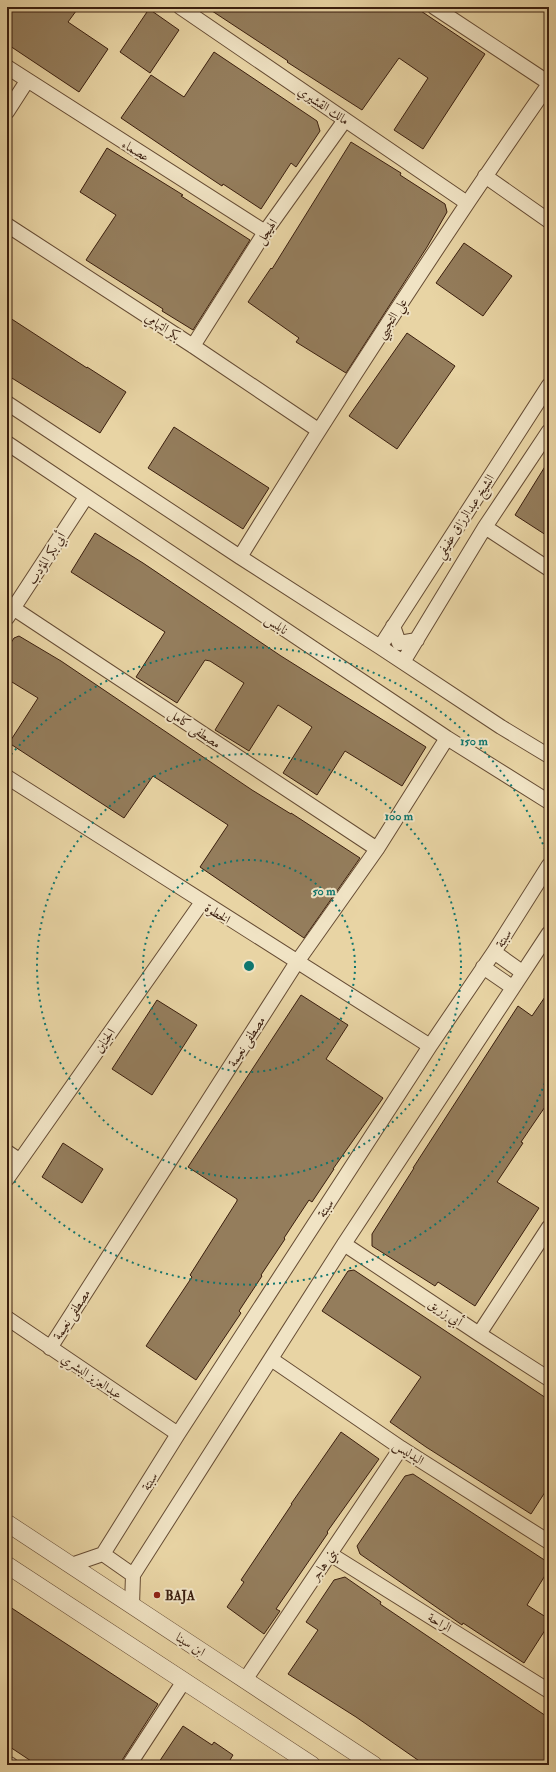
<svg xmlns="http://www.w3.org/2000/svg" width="556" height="1772" font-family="'IM FELL Double Pica',Amiri,serif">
<rect width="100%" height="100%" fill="#e8d4a4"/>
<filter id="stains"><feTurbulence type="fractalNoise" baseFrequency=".005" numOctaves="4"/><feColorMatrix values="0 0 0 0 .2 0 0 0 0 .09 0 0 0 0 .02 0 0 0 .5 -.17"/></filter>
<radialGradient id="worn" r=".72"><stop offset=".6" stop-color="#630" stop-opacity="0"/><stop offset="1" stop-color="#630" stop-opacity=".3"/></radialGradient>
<path fill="#947d5c" stroke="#3a1e0e" d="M7,7h72l-11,15 40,27 -29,43 -72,-48z
M206,7h209l70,47 -62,95 -29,-19 34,-52 -29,-20 -37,52 -75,-48 1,-1z
M149,9l30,21 -29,43 -30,-21z
M214,52l103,69 3,10 -24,36 -5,-4 -30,46 -38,-25 -1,2 -33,-22 -68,-46 30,-43 33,22z
M351,142l50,31 -1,2 45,29 2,8 -20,35 -81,126 -50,-31 3,-4 -51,-36 23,-34 1,1z
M107,148l76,47 -2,1 69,44 -57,90 -31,-19 1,-2 -77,-49 30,-45 -36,-23z
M464,243l48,33 -29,40 -47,-33z
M7,316l80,52v-1l39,25 -26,41 -93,-58z
M407,333l48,33 -58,83 -48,-33z
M174,427l95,61 -26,41 -95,-61z
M549,460v77l-34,-22z
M95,533l48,30 138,93 145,91 -24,39 -57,-35 -28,44 -34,-22 29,-46 -34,-22 -29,46 -34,-21 29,-47 -34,-22 -5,-1 -28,43 -41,-26 29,-45 -94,-60z
M19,636l42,25 191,129 39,24v-1l69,45 -56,80 -104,-71 28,-42 -75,-49 -29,42 -115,-75 29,-45 -31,-19v-30l7,-11z
M549,991v110l-28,41 2,1 -26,39 42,26 -64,98 -37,-24 -3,4 -63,-40v-12l42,-66h-1l105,-162 14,10z
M301,995l47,30 -22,34 57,39 -50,71h1l-22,33 -3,-2 -25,38 1,1 -24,36 1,1 -23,35 2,2 -45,67 -50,-34 46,-69 -2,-2 47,-74v-2l-49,-32z
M157,1000l40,25 -45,70 -40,-26z
M63,1143l40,26 -21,34 -40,-26z
M354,1270l195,130v86l-18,28 -105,-67 -36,-25 31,-45 -99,-66 26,-40z
M341,1432l38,27 -52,73 1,1 -52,76 4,2 -16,23 -37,-27 17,-25 -3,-2 51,-76h-1z
M413,1474l136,89v6l-22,36 22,14v5l-25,39 -61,-40 -1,2 -102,-71 -3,-8 48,-70z
M345,1577l36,25 -1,2 169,114v47h-124l-69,-48 -68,-43 30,-44 -12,-8 28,-42z
M7,1605l151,99 -39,61h-82l-30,-20z
M183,1726l29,19 2,-3 19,13 -6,10h-70z"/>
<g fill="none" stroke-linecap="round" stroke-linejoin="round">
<defs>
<path id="minor" d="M180,7l287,196
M434,7l115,76
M7,67l258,165
M7,112l20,-31
M485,176l64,45
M7,225l186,121 125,84
M193,346l72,-114 80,-112
M7,403l233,154 140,90 121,80 48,29
M7,443l440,295 102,64
M485,527l64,42
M240,557c99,-161 201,-318 309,-473
M13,608l364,241
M7,618l79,-121
M393,626l6,17 18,-3
M380,647l169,-262
M403,662l82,-135 64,-96
M7,777l423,269
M494,952l28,20
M483,967l29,20
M7,1152l12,8
M7,1179l195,-277
M344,1244l135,90 70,45
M7,1318l171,116
M479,1334l70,-107
M50,1348l247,-386 80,-113 70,-111
M271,1359l130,89 148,94
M103,1554l30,21
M330,1554l219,137
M71,1565l32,-11 75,-120 252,-388 64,-94 55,-87
M132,1605l1,-30 211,-331 205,-311
M245,1680l156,-232
M7,1763l4,2
M129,1765l55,-84"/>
<path id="tertiary" d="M7,1523l367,242
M7,1565l305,200"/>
</defs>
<use href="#minor" stroke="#664c34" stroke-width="16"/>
<use href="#tertiary" stroke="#664c34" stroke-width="18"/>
<use href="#minor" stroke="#f0e3c4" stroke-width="14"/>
<use href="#tertiary" stroke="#f0e3c4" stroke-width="17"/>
</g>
<g fill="none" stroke="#0f766e" stroke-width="2" stroke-dasharray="2 4">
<circle cx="249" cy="966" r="106"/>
<circle cx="249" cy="966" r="212"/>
<path d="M549 1072A318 318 0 0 1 7 1173M7 759A318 318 0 0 1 549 860"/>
</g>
<circle fill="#8f2418" stroke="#f0e3c4" stroke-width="1.5" cx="157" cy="1595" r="4"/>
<g text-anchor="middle" stroke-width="4" stroke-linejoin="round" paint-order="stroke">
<g font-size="13" fill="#3a1e0e" stroke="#f0e3c4">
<text transform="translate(324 105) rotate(34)" y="5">مالك القشيري</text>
<text transform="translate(136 150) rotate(32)" y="5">عصماء</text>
<text transform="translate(266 231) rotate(-56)" y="5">الهيجل</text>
<text transform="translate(391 318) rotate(-57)" y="5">علي التجيبي</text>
<text transform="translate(163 326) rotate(33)" y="5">بكر التهامي</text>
<text transform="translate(464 516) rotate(-57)" y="5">الشيخ عبدالرزاق عفيفي</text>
<text transform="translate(46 558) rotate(-57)" y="5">أبي بكر المؤدب</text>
<text transform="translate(277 624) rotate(34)" y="5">نابلس</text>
<text transform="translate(195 728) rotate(34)" y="5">مصطفى كامل</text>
<text transform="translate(218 913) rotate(32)" y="5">الخطوة</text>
<text transform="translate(503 938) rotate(-58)" y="5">سبتة</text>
<text transform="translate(104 1040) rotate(-55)" y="5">الجناين</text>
<text transform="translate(246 1041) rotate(-57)" y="5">مصطفى نعيمة</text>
<text transform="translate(325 1208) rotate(-57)" y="5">سبتة</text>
<text transform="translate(446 1312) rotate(34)" y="5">أبي زريق</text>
<text transform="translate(71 1314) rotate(-57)" y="5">مصطفى نعيمة</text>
<text transform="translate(92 1376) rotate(34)" y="5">عبدالعزيز البشري</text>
<text transform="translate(409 1452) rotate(33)" y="5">البدليس</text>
<text transform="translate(149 1481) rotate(-58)" y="5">سبتة</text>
<text transform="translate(323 1564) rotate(-56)" y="5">بني هاجر</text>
<text transform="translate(440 1622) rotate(32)" y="5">الراحة</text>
<text transform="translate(191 1644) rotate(33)" y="5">ابن سينا</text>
</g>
<g font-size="13" font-weight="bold" fill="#3a1e0e" stroke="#f0e3c4" text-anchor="start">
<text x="165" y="1600">BAJA</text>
</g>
</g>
<circle cx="249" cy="966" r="6" fill="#0f766e" stroke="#f0e3c4" stroke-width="2"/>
<g font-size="12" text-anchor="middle" font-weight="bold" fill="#0f766e" stroke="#f0e3c4" stroke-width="4" stroke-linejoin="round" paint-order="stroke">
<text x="474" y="745">150 m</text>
<text x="399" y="820">100 m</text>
<text x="324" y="895">50 m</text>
</g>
<rect width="556" height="1772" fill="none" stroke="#e8d4a4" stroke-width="24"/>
<rect x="8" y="8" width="540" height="1756" fill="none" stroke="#3a1e0e" stroke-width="2"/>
<rect x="12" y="12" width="532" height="1748" fill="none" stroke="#3a1e0e"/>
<rect width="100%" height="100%" filter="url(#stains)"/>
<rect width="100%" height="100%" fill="url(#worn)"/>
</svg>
